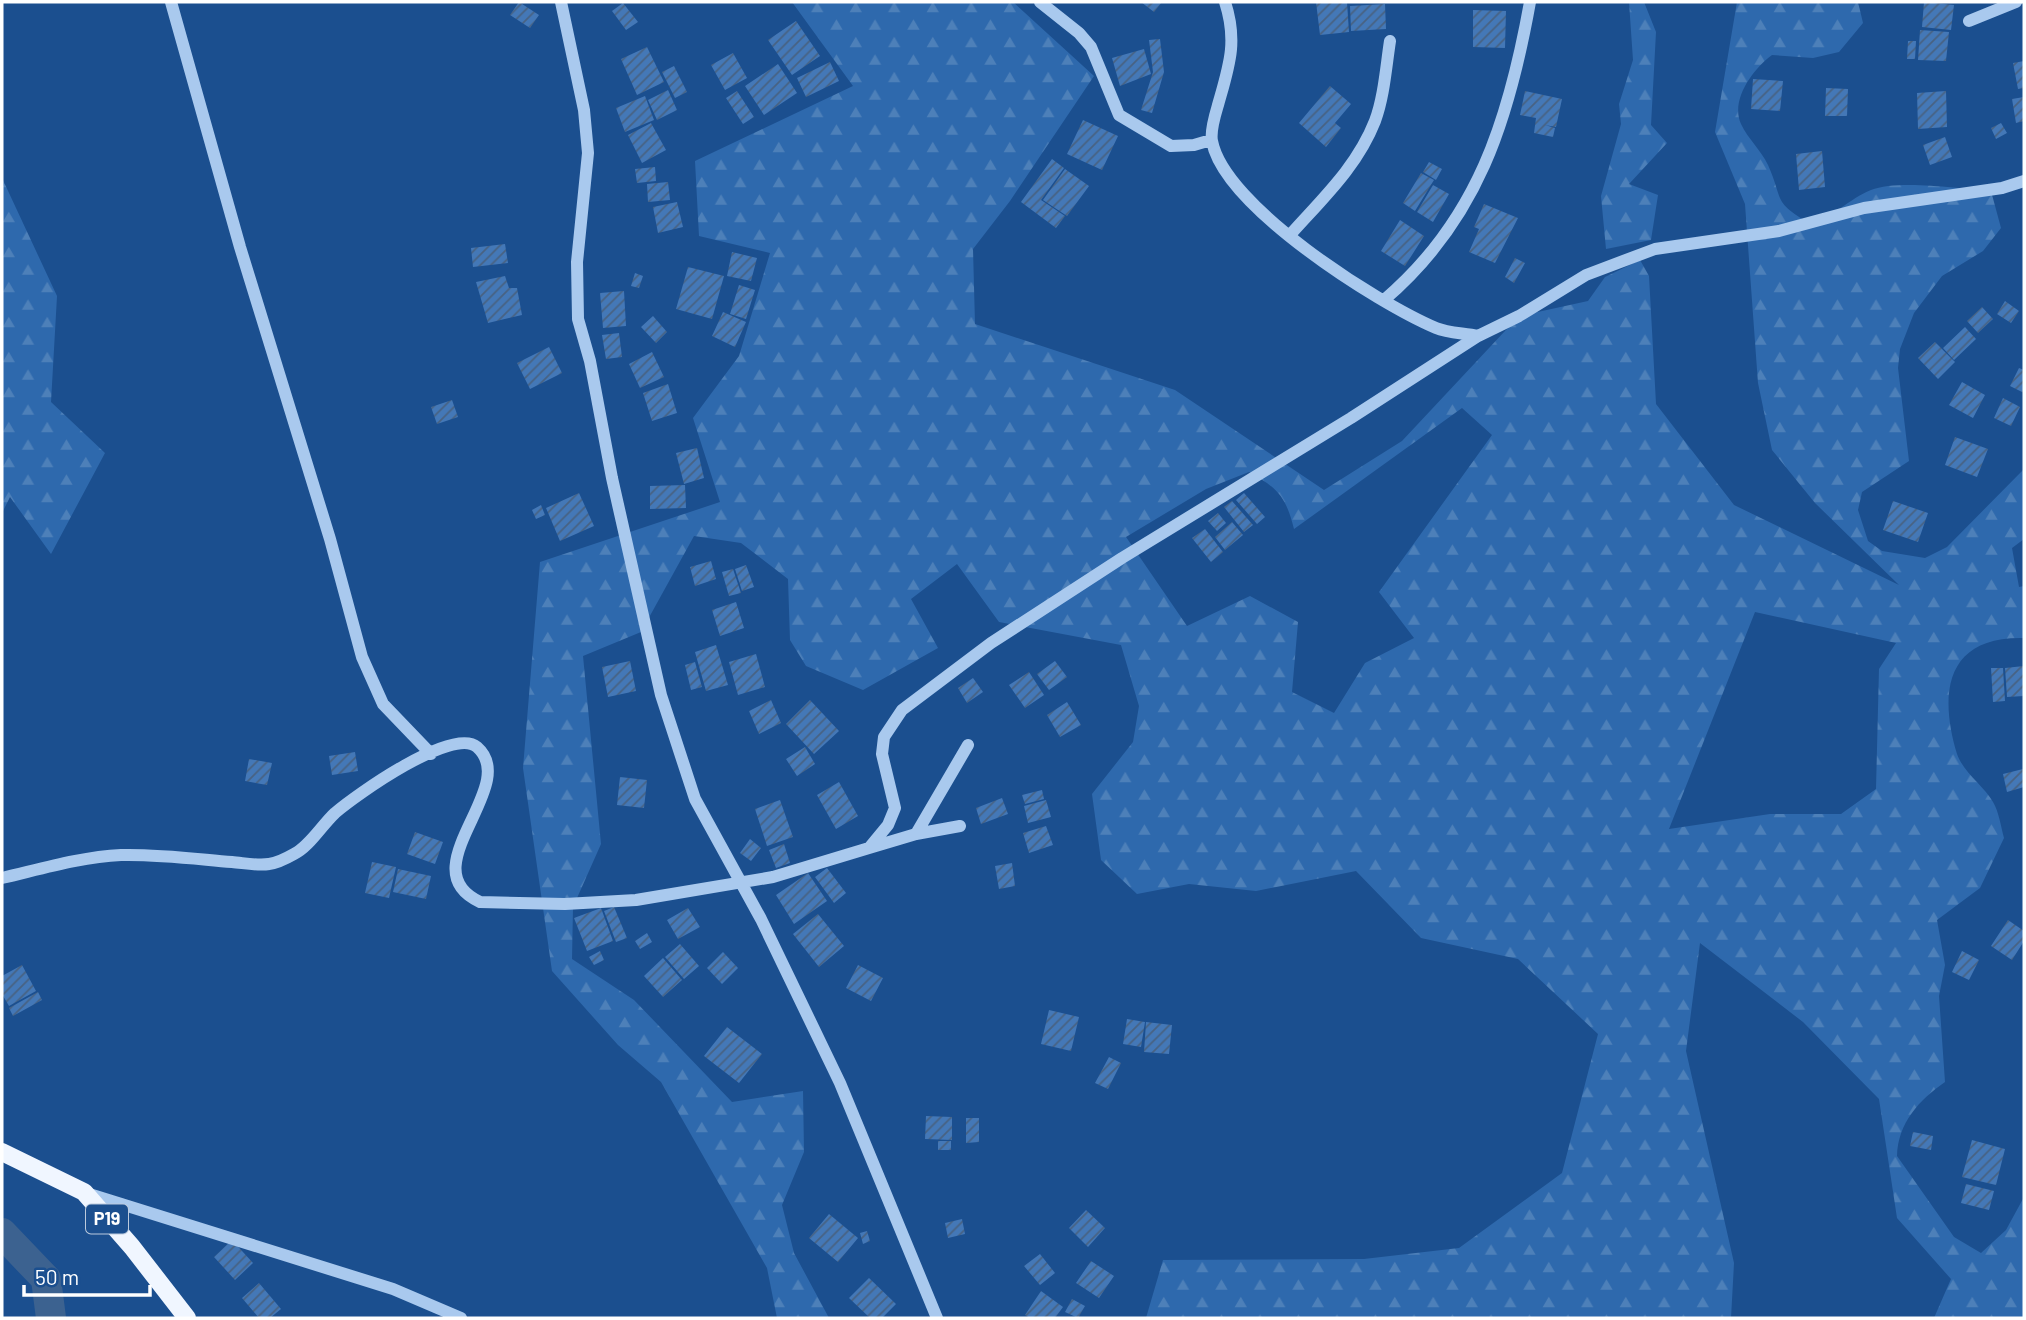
<svg xmlns="http://www.w3.org/2000/svg" width="2026" height="1320" font-family="Barlow,sans-serif">
<defs>
<pattern id="forest-firs" width="22" height="20" patternUnits="userSpaceOnUse" patternTransform="scale(1.75)"><rect width="22" height="20" fill="#2e69ad"/><path d="M5 1l3.5 6h-7zM16 11l3.5 6h-7z" fill="#4d80b9"/></pattern>
<pattern id="building-hatch" width="6" height="6" patternUnits="userSpaceOnUse" patternTransform="scale(1.75)"><rect width="6" height="6" fill="#4478b7"/><path d="M-1 1l2-2M0 6l6-6M5 7l2-2" fill="none" stroke="#486282"/></pattern>
</defs>
<rect width="100%" height="100%" fill="#1b4f8f"/>
<path fill="url(#forest-firs)" fill-rule="evenodd" d="M792,2h221l81,74 -84,125 -37,48 2,75 200,66 149,100 78,-49 117,-125 69,-15 17,-24 35,-17 9,16 7,128 78,101 165,80 -84,-82 -43,-53 -14,-67 -13,-179 -30,-72 22,-130h121l5,21 -24,29 -26,6 -41,-3c-19,14 -42,45 -31,69 7,15 20,26 27,41 16,36 4,36 41,58 25,-6 40,-24 62,-33 28,-11 89,-1 120,1l10,37 -18,23 -41,25 -28,37 -14,36 -2,19 11,93 -47,31 -4,18 10,31 14,10 43,7 22,-11 77,-78v70l-12,9 7,39 5,-1v52c-77,-2 -86,53 -67,116 6,18 27,32 36,48 6,10 8,25 11,36l-24,50 -43,32 8,45 -6,31 6,86c-26,18 -47,41 -48,74l57,81 27,16 25,-23 18,-33v121h-90l17,-39 -54,-61 -18,-119 -76,-77 -103,-79 -14,108 48,212 -3,55h-585l17,-58 201,-1 95,-11 103,-75 36,-139 -80,-75 -97,-21 -65,-67 -100,20 -67,-7 -52,10 -36,-34 -9,-66 41,-52 6,-36 -18,-61 -122,-23 -42,-58 -46,35 27,49 -75,42 -57,-24 -16,-26 -2,-61 -47,-36 -47,-7 -53,96 -58,24 18,188 -28,63 -1,52 62,41 98,102 71,-11 1,61 -22,53 12,48 35,65h-52l-10,-50 -106,-186 -43,-37 -66,-74 -29,-203 17,-206 180,-60 -27,-84 46,-62 31,-103 -71,-17 -4,-75 158,-75zM1462,408l30,27 -113,157 35,46 -49,25 -31,50 -42,-21 6,-70 -48,-26 -63,30 -61,-89 80,-48 43,-17c29,16 37,25 45,57zM1755,612l141,31 -17,26 -3,120 -35,25h-71l-101,15z
M1629,2h15l12,30 -5,93 16,18 -38,41 29,11 -7,45 -45,9 -5,-53 20,-72 -2,-20 14,-44z
M2,178l55,118 -6,106 54,51 -54,101 -41,-57 -8,16z"/>
<g fill="none" stroke-linecap="round" stroke-linejoin="round">
<path stroke="#3c6290" stroke-width="30" d="M2,1233l44,46 5,39"/>
</g>
<path fill="url(#building-hatch)" d="M519,2l20,13 -9,13 -20,-13z
M1141,2h21l-8,10z
M1316,2h31l2,30 -29,3z
M1924,2l30,3 -3,25 -29,-3z
M623,3l15,19 -12,8 -14,-19z
M1385,4l1,25 -35,2 -1,-25z
M1473,10l33,1 -1,37 -32,-1z
M796,21l24,35 -28,19 -24,-35z
M1920,30l29,2 -3,29 -28,-1z
M1160,39l4,33 -12,41 -11,-3 12,-38 -4,-32z
M1908,41h8l-1,18h-8z
M647,47l17,35 -27,13 -16,-36z
M1144,49l7,25 -31,12 -8,-28z
M733,53l14,25 -22,12 -14,-25z
M2024,61v27l-6,1 -5,-26z
M830,62l9,19 -33,16 -9,-19z
M778,64l19,29 -33,22 -19,-29z
M674,66l13,26 -12,6 -13,-26z
M1753,79l30,2 -3,30 -29,-2z
M1330,86l21,18 -16,19 6,5 -15,19 -27,-24z
M1826,88l22,1 -1,27h-22z
M668,90l9,20 -20,10 -9,-20z
M737,91l17,26 -11,7 -17,-26z
M1525,91l37,8 -6,28 -11,-2 10,3 -2,9 -19,-4 2,-15 -16,-3z
M1946,91l1,36 -29,2 -1,-36z
M645,96l9,24 -29,12 -9,-24z
M2024,97v24l-8,2 -4,-24z
M1083,120l35,16 -16,34 -35,-16z
M651,123l15,27 -24,13 -14,-28z
M2001,123l6,10 -11,6 -5,-11z
M1945,137l7,20 -22,8 -7,-20z
M1822,151l3,36 -26,3 -3,-36z
M1052,159l12,9 -23,32 24,16 -9,12 -35,-26z
M1429,162l13,7 -6,11 -13,-8z
M655,167l1,14 -19,2 -2,-14z
M1065,169l24,17 -22,30 -24,-16z
M1421,173l13,7 -19,31 -12,-8z
M668,182l2,18 -22,2 -1,-18z
M1433,185l16,9 -16,28 -16,-10z
M677,202l6,25 -25,6 -5,-26z
M1484,204l34,14 -23,45 -26,-11 10,-23 -5,-2z
M1400,220l24,16 -19,30 -24,-15z
M505,244l3,19 -35,4 -2,-19z
M732,252l25,6 -6,23 -24,-5z
M1515,258l10,5 -11,20 -9,-6z
M688,267l36,9 -12,43 -36,-10z
M635,273l8,3 -4,12 -8,-2z
M505,276l4,12h8l5,27 -34,8 -12,-41z
M739,285l16,5 -9,29 -16,-5z
M624,291l2,35 -23,2 -3,-35z
M2005,301l14,10 -8,12 -14,-9z
M1982,307l11,12 -15,14 -11,-12z
M723,312l23,10 -11,25 -23,-11z
M653,316l14,16 -11,11 -15,-16z
M1965,327l11,12 -22,21 -11,-12z
M619,333l3,24 -16,2 -4,-24z
M1935,342l20,20 -17,17 -20,-21z
M549,347l13,26 -32,16 -13,-26z
M652,352l12,25 -24,11 -11,-24z
M2019,368l5,2v23l-14,-7z
M1962,382l23,13 -12,23 -24,-13z
M668,384l9,29 -25,8 -9,-28z
M2003,398l17,9 -9,19 -17,-8z
M452,400l6,17 -21,7 -6,-17z
M1955,437l33,12 -11,28 -32,-12z
M697,448l7,30 -20,6 -8,-31z
M685,485l1,23 -36,1v-23z
M579,493l15,33 -34,15 -14,-33z
M1244,493l21,24 -8,7 -21,-24z
M1232,501l21,24 -9,7 -20,-25z
M1893,501l35,12 -10,29 -35,-12z
M541,505l4,10 -9,4 -4,-9z
M1218,513l8,10 -9,8 -9,-10z
M1232,522l11,13 -18,15 -10,-13z
M1205,529l18,23 -12,10 -19,-24z
M711,561l5,18 -21,7 -5,-19z
M746,565l8,22 -12,4 -7,-22z
M733,569l8,24 -12,3 -7,-24z
M736,602l8,26 -24,8 -8,-26z
M716,645l12,40 -22,6 -11,-39z
M756,654l9,33 -27,8 -9,-33z
M630,661l6,30 -28,6 -6,-30z
M1055,661l12,16 -18,13 -12,-16z
M695,662l7,25 -11,3 -6,-25z
M2024,666v30l-17,1 -2,-29z
M1991,668h12l2,33 -12,1z
M1029,672l15,23 -19,13 -16,-23z
M973,678l10,14 -16,11 -9,-15z
M771,700l10,23 -22,11 -10,-23z
M810,700l29,31 -25,23 -28,-30z
M1067,702l14,23 -21,12 -13,-22z
M805,747l10,17 -18,12 -11,-17z
M355,752l3,19 -26,4 -3,-19z
M249,759l23,4 -5,22 -22,-4z
M2023,769l1,18 -17,5 -4,-18z
M620,777l27,3 -3,28 -27,-3z
M839,782l19,34 -22,13 -19,-34z
M1042,790l2,9 -19,5 -3,-9z
M1002,798l6,16 -27,10 -5,-16z
M780,800l13,37 -26,9 -12,-37z
M1046,800l5,17 -23,6 -4,-17z
M1046,826l7,19 -24,8 -6,-20z
M415,832l28,10 -8,22 -28,-10z
M750,839l11,9 -10,13 -11,-8z
M784,844l6,19 -14,5 -7,-18z
M372,862l24,5 -7,31 -24,-5z
M1012,863l3,23 -16,3 -4,-23z
M827,868l19,25 -12,10 -19,-26z
M398,869l33,7 -5,23 -33,-7z
M808,873l19,28 -33,23 -18,-29z
M614,907l13,31 -11,4 -12,-31z
M601,908l12,33 -26,10 -13,-33z
M688,908l12,19 -22,12 -11,-19z
M818,914l26,32 -25,21 -26,-33z
M2008,920l16,11v10l-12,19 -21,-14z
M647,933l5,9 -12,7 -5,-8z
M680,944l19,22 -15,13 -19,-22z
M600,951l4,9 -10,5 -5,-8z
M1962,951l17,9 -10,20 -17,-8z
M723,952l15,16 -16,16 -15,-16z
M663,958l19,22 -19,17 -19,-21z
M22,965l14,26 -27,15 -7,-12v-18z
M858,965l25,13 -12,23 -25,-13z
M38,992l4,8 -29,16 -4,-8z
M1049,1010l30,7 -8,34 -30,-7z
M1127,1019l18,3 -4,25 -18,-3z
M1146,1022l26,3 -3,29 -25,-2z
M727,1027l35,27 -23,29 -35,-27z
M1109,1057l12,6 -13,26 -13,-6z
M926,1116l26,1v23l-27,-1z
M966,1118h13v24l-13,1z
M1913,1132l20,4 -2,14 -21,-4z
M1972,1140l33,9 -9,36 -34,-8z
M938,1141h13v9h-13z
M1966,1184l28,7 -5,19 -28,-7z
M1086,1210l19,18 -17,19 -19,-19z
M829,1214l29,24 -20,24 -29,-24z
M962,1219l3,15 -17,4 -3,-15z
M867,1231l3,10 -7,3 -3,-11z
M232,1240l21,23 -18,17 -21,-23z
M1040,1254l15,19 -15,12 -16,-19z
M1091,1261l23,15 -15,22 -23,-15z
M869,1278l27,26 -14,14h-12l-21,-20z
M259,1283l22,26 -11,9h-11l-17,-20z
M1041,1291l22,16 -8,11h-25l-5,-3z
M1072,1299l13,7 -7,12 -13,-6z"/>
<g fill="none" stroke-linecap="round" stroke-linejoin="round">
<path stroke="#a9c9ee" stroke-width="12" d="M171,2l69,245 90,292 32,118 21,47 48,50
M561,2l23,108 4,43 -11,109 1,57 12,42 22,117 49,217 34,104 66,120 79,164 97,235
M1040,2l39,31 12,14 28,68 52,31 23,-1 17,-5
M1225,2c13,40 4,64 -7,103 -3,10 -8,26 -6,36 12,65 165,162 224,187 12,5 28,5 42,8
M1969,21l47,-19
M1290,235c32,-36 67,-68 85,-114 9,-24 11,-54 15,-80
M1384,300c94,-80 125,-181 146,-298
M916,834l44,-8
M869,848l47,-14 52,-89
M2,878c39,-9 79,-21 119,-23 37,-1 75,4 111,7 12,1 26,4 37,2 8,-1 18,-6 25,-10 15,-7 28,-29 41,-41 21,-18 118,-87 142,-66 45,39 -69,122 3,155l85,2 71,-4 137,-23 96,-29 19,-23 7,-17 -13,-54 2,-17 18,-27 89,-67 131,-85 229,-140 127,-82 41,-20 67,-41 69,-26 124,-18 85,-23 138,-20 22,-7
M86,1193l307,96 68,29"/>
<path stroke="#f0f6ff" stroke-width="18" d="M2,1152l82,40 48,55 55,71"/>
</g>
<g text-anchor="middle" stroke-width="5" stroke-linejoin="round" paint-order="stroke">
<rect fill="#1b4f8f" stroke="#bbcadd" stroke-width="2" x="86" y="1204.5" width="42" height="29" rx="5"/>
<g font-size="18" font-weight="bold" fill="#fff">
<text x="107" y="1225">P19</text>
</g>
</g>
<rect width="2026" height="1320" fill="none" stroke="#ffffff" stroke-width="7"/>
<path d="M24 1285v10h126v-10" fill="none" stroke="#ffffff" stroke-width="3.5"/>
<text x="35" y="1285" font-size="21" fill="#ffffff" stroke="#1b4f8f" stroke-width="5" paint-order="stroke">50 m</text>
</svg>
